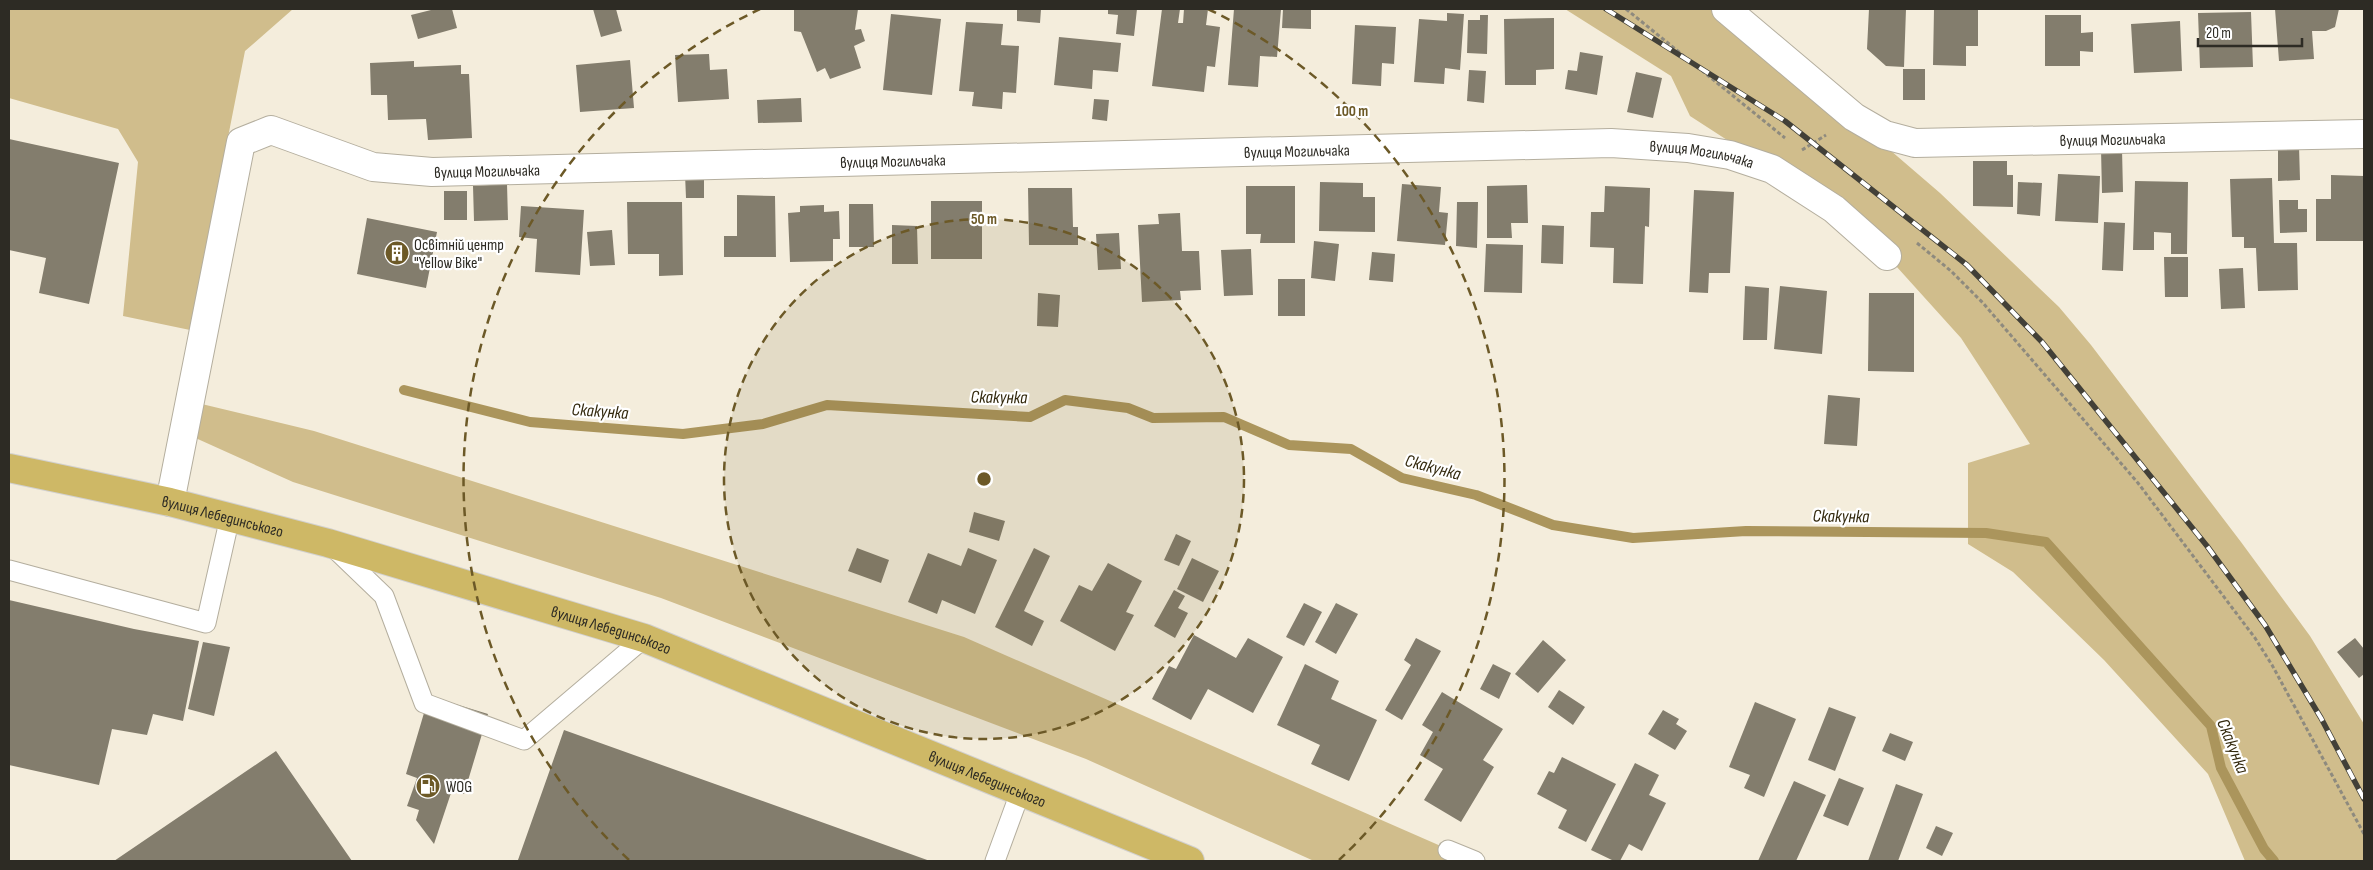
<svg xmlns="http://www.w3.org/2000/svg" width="2373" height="870" font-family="'Sofia Sans Condensed',sans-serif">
<rect width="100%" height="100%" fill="#f4eddc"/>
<path fill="#d0bd8c" d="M9,9h284l-48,42 -55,279 -67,-14 15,-154 -20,-33 -109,-31z
M1565,9h161l214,184 119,114 32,38 150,197 69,94 54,88v137h-119l-37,-87 -104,-114 -91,-88 -45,-28v-81l62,-19 -69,-106 -74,-82 -53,-47 -144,-93 -19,-40z
M185,400l129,31 650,206 511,224h-161l-228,-102 -425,-161 -368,-116 -113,-51z"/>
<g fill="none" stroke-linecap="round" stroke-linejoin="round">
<path stroke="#ab955c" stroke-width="10" d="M404,390l126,32 153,12 80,-10 64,-19 203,12 35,-17 63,8 25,10 71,-1 65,28 62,4 51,29 74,17 77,30 80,13 113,-7 240,2 60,9 165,184 10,42 43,81 10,12"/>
</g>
<path fill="#837d6d" d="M435,9h17l5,19 -39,11 -7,-24z
M593,9h23l6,22 -21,6z
M794,9h64l-3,21 6,-1 4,12 -11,5 7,22 -31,11 -5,-11 -8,4 -16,-40 -7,-1z
M1017,9h24l-1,14 -23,-2z
M1108,9h29l-3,27 -18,-2 2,-19 -10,-1z
M1162,9h18l-2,14h5l1,-14h24l-2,16 14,2 -5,40 -8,-1 -3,26 -52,-6z
M1234,9h47l-4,48 -17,-1 -2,31 -30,-2z
M1283,9h28v20l-29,-1z
M1869,9h37l-2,58 -18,-1 -19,-17z
M1934,9h44v37h-12v20l-33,-1z
M2275,9h64l-4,18 -9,4h-14l2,28 -35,2z
M2251,12l2,55 -53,1 -2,-55z
M1447,13l17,1 -4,56 -15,-2 -1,16 -30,-2 5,-63 28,2z
M891,14l50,5 -9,76 -49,-5z
M1480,15h8l-1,39 -20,-1 1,-33h12z
M2045,15h36v18l12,-1v20l-13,-1v15h-35z
M1554,18v51l-18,1v15h-31l-1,-66z
M2180,21l2,50 -48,2 -3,-49z
M966,22l37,2 -2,21 18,1 -3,47 -13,-1 -1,17 -30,-3 2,-14 -15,-1z
M1355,25l41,2 -2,37 -12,-1 -1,23 -29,-2z
M1059,37l62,6 -3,29 -25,-2 -1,19 -38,-4z
M1580,52l23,4 -6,39 -32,-6 3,-19 9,1z
M709,54l1,16 17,-1 2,30 -51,3 -3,-47z
M630,60l4,48 -54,4 -4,-47z
M414,61v6l47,-2v9h8l3,64 -44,2 -2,-21 -38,1 -1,-25h-16l-1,-32z
M1903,69h22v31h-22z
M1469,70l17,1 -2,32 -17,-2z
M1636,72l26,6 -9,40 -26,-6z
M801,98l1,24 -44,1 -1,-23z
M1094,99l15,1 -2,21 -15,-2z
M9,139l110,24 -30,141 -50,-11 7,-35 -37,-8z
M2299,146l1,34 -22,1v-34z
M2101,149h21l1,43 -21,1z
M1973,161h34v14h6v32l-40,-1z
M704,173v25h-18l-1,-24z
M2058,174l42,2 -2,47 -43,-2z
M2331,175l33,1v65h-48v-42h15z
M2272,178l2,65h23l1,47 -40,1 -2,-43h-12v-11h-12l-2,-58z
M2135,181l53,1 -1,72h-16v-21l-17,-1v18h-21z
M1320,182l43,1v14h12v35l-56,-1z
M2018,182l24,1 -2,33 -23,-2z
M507,184l1,36 -34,1 -1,-35z
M1402,184l39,3 -2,25 9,1 -3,32 -48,-4z
M1527,185l1,38h-17l1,15h-25v-52z
M1246,186h49v57h-35l1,-9h-15z
M1605,186l45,2 -1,39 -4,-1 -2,58 -30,-1 1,-35 -24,-1 1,-35h13z
M1028,188h44l1,39h5v18h-49z
M1694,190l40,2 -4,81h-21l-1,20 -19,-1z
M444,191h23v29h-23z
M737,195l38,1 1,61h-52v-21h13z
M2279,200h19v9h9v23l-27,1z
M931,201h51v58h-51z
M627,202h55l1,73 -24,1v-22h-31z
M1457,202h21l-1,46 -21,-2z
M849,204h24l1,43h-25z
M824,205v7l15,-1 1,28h-7v22l-43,1 -2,-49 12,-1v-6z
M521,206l63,4 -4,65 -45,-3 2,-33 -18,-2z
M1180,213l2,38h17l2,39 -21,1 1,9 -39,2 -4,-77 21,-1 -1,-10z
M367,218l70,14 -11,56 -69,-14z
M2104,222l21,1 -2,48 -21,-1z
M892,225l25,1 1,38h-26z
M1542,225l22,1 -1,38 -22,-1z
M612,230l3,35 -25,1 -3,-34z
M1119,233l2,36 -23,1 -2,-36z
M1314,241l25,3 -4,37 -24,-3z
M1486,244l37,1 -1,48 -38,-1z
M1251,249l2,46 -29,1 -3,-46z
M1372,252l23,2 -2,28 -24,-2z
M2164,257h24v40h-23z
M2243,268l2,40 -24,1 -2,-40z
M1278,279h27v37h-27z
M1745,286l24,2 -2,52h-24z
M1780,286l47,5 -5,63 -48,-5z
M1038,293l22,2 -2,32 -21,-1z
M1869,293h45v79l-46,-1z
M1828,395l32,3 -3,48 -33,-2z
M974,512l31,9 -6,20 -30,-9z
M1176,534l15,7 -12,25 -15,-6z
M857,548l32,12 -8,23 -33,-12z
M968,548l29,12 -22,54 -33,-14 -5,14 -29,-12 20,-49 33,13z
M1034,548l16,8 -26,55 20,10 -12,25 -37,-19z
M1192,558l27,13 -16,31 -26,-13z
M1108,563l34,18 -16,31 8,3 -19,36 -55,-30 19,-36 13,6z
M1174,590l11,6 -7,12 10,5 -13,25 -21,-12z
M9,600l125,29 65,12 -16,80 -30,-7 -6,21 -35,-6 -13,56 -90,-20z
M1304,603l18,9 -18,34 -18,-9z
M1336,603l22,11 -22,40 -21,-12z
M1194,635l42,23 12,-20 35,19 -30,56 -45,-24 -17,31 -39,-21 17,-33 7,3z
M1416,638l25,13 -39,69 -17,-10 26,-45 -7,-5z
M2355,638l9,11v25l-5,4 -22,-26z
M1543,640l23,20 -28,33 -23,-19z
M203,642l27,5 -16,69 -26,-7z
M1305,664l34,17 -8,18 46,21 -28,61 -38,-17 9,-19 -43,-20z
M1493,664l18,9 -12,26 -19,-10z
M1559,690l26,17 -12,18 -25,-18z
M1442,692l61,37 -20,31 11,7 -33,55 -37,-22 19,-31 -23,-14 13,-23 -11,-7z
M429,696l59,18 -24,80 -12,-4 -18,54 -18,-24 3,-10 -12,-4 10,-28 -11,-4z
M1755,702l41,17 -32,78 -20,-9 6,-13 -21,-8z
M1829,707l27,10 -21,54 -27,-11z
M1663,710l16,9 -3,5 11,7 -12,19 -27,-16z
M564,730l366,131 -412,-1z
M1890,733l23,9 -8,19 -23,-10z
M276,751l76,110h-238z
M1562,757l54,27 -30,58 -28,-14 9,-18 -30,-16 12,-23 5,2z
M1635,763l24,12 -10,20 17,8 -24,48 -13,-7 -9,17h-6l-23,-11z
M1839,778l25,10 -16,38 -25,-10z
M1794,781l32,14 -30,66h-38z
M1896,784l27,10 -25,67h-30z
M1936,826l17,7 -11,23 -16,-8z"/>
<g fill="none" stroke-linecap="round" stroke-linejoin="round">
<defs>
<path id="lane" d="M333,547l51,49 40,107 100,37 120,-102
M9,570l197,53 24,-106
M1448,850l27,11
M995,861l26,-71"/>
<g id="street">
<path id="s1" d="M1726,9l128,108 31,18 30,8 449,-9"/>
<path id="s2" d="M170,502l71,-360 30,-12 102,37 59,5 1179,-29 77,5 42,7 42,14 62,40 53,47"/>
</g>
<g id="primary">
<path id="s3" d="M9,468l161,34 158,41 316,95 546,223"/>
</g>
</defs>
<use href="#lane" stroke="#b4ae9e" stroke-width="21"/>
<use href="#street" stroke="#b4ae9e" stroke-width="30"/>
<use href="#primary" stroke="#d1d0cf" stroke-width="30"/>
<path stroke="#8e8a7e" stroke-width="3" stroke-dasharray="4 2.5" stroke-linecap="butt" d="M1626,9l159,129
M1802,150l24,-15
M1917,243l34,28 32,32 155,180 117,155 17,27 92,169"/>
<use href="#lane" stroke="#fff" stroke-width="19"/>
<use href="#street" stroke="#fff" stroke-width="28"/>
<use href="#primary" stroke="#ceb866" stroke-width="28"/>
<defs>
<path id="rail" d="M1606,9l179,112 182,144 75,77 165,204 58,79 56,93 43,81"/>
</defs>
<use href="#rail" stroke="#424038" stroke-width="5.5"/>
<use href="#rail" stroke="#fff" stroke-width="4" stroke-dasharray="11" stroke-linecap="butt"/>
</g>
<circle cx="984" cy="479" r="260" fill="#6c5927" fill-opacity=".12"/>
<g fill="none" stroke="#6c5927" stroke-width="2.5" stroke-dasharray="9 6">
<circle cx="984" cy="479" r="260"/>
<path d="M629 860A521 521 0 0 1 760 9M1208 9A521 521 0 0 1 1339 860"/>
</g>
<defs>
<symbol id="building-disc" viewBox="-11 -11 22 22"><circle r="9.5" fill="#6c5927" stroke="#fff"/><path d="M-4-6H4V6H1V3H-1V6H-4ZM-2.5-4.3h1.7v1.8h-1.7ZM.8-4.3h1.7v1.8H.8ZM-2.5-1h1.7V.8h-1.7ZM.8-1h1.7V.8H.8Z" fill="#fff"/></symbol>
<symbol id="fuel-disc" viewBox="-11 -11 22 22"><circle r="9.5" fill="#6c5927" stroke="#fff"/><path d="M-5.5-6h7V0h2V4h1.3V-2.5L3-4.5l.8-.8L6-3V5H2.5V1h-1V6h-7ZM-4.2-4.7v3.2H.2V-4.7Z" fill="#fff"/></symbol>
</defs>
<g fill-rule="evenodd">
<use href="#building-disc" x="383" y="239" width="28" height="28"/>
<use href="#fuel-disc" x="414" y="772" width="28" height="28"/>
</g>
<g text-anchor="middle" stroke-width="4.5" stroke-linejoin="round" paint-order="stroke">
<g font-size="16" fill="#2d2b24" stroke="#fff">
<text dy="6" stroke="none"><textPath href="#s1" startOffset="432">вулиця Могильчака</textPath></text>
<text dy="6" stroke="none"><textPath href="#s2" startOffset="1432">вулиця Могильчака</textPath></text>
<text dy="6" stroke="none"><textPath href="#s2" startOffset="1838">вулиця Могильчака</textPath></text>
<text dy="6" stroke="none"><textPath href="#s2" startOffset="1028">вулиця Могильчака</textPath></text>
<text dy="6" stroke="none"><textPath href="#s2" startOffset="622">вулиця Могильчака</textPath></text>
<text dy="6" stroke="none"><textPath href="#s3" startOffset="219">вулиця Лебединського</textPath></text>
<text dy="6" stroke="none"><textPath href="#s3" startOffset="624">вулиця Лебединського</textPath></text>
<text dy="6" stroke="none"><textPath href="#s3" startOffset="1029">вулиця Лебединського</textPath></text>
</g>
<g font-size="16" fill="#2d2b24" stroke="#fff" text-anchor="start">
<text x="414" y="250">Освітній центр<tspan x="414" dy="18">"Yellow Bike"</tspan></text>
<text x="446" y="792">WOG</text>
</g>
<g font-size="18" font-style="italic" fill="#33290e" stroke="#fff">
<text transform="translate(999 397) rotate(1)" y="6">Скакунка</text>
<text transform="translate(600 411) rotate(4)" y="6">Скакунка</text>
<text transform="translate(1433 467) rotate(15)" y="6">Скакунка</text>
<text transform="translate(1841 516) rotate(1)" y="6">Скакунка</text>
<text transform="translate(2233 746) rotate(68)" y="6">Скакунка</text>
</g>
</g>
<circle cx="984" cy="479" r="8" fill="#6c5927" stroke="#fff" stroke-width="2.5"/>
<g font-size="15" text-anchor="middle" font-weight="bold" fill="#6c5927" stroke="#fff" stroke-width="4.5" stroke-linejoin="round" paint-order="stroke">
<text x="1352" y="116">100 m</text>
<text x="984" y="224">50 m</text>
</g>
<rect width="2373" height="870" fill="none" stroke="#2d2b24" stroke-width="20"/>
<path d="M2198 38v8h104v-8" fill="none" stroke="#2d2b24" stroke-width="2.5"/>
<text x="2206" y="38" font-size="15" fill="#2d2b24" stroke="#ffffff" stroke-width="4" paint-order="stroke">20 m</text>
</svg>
